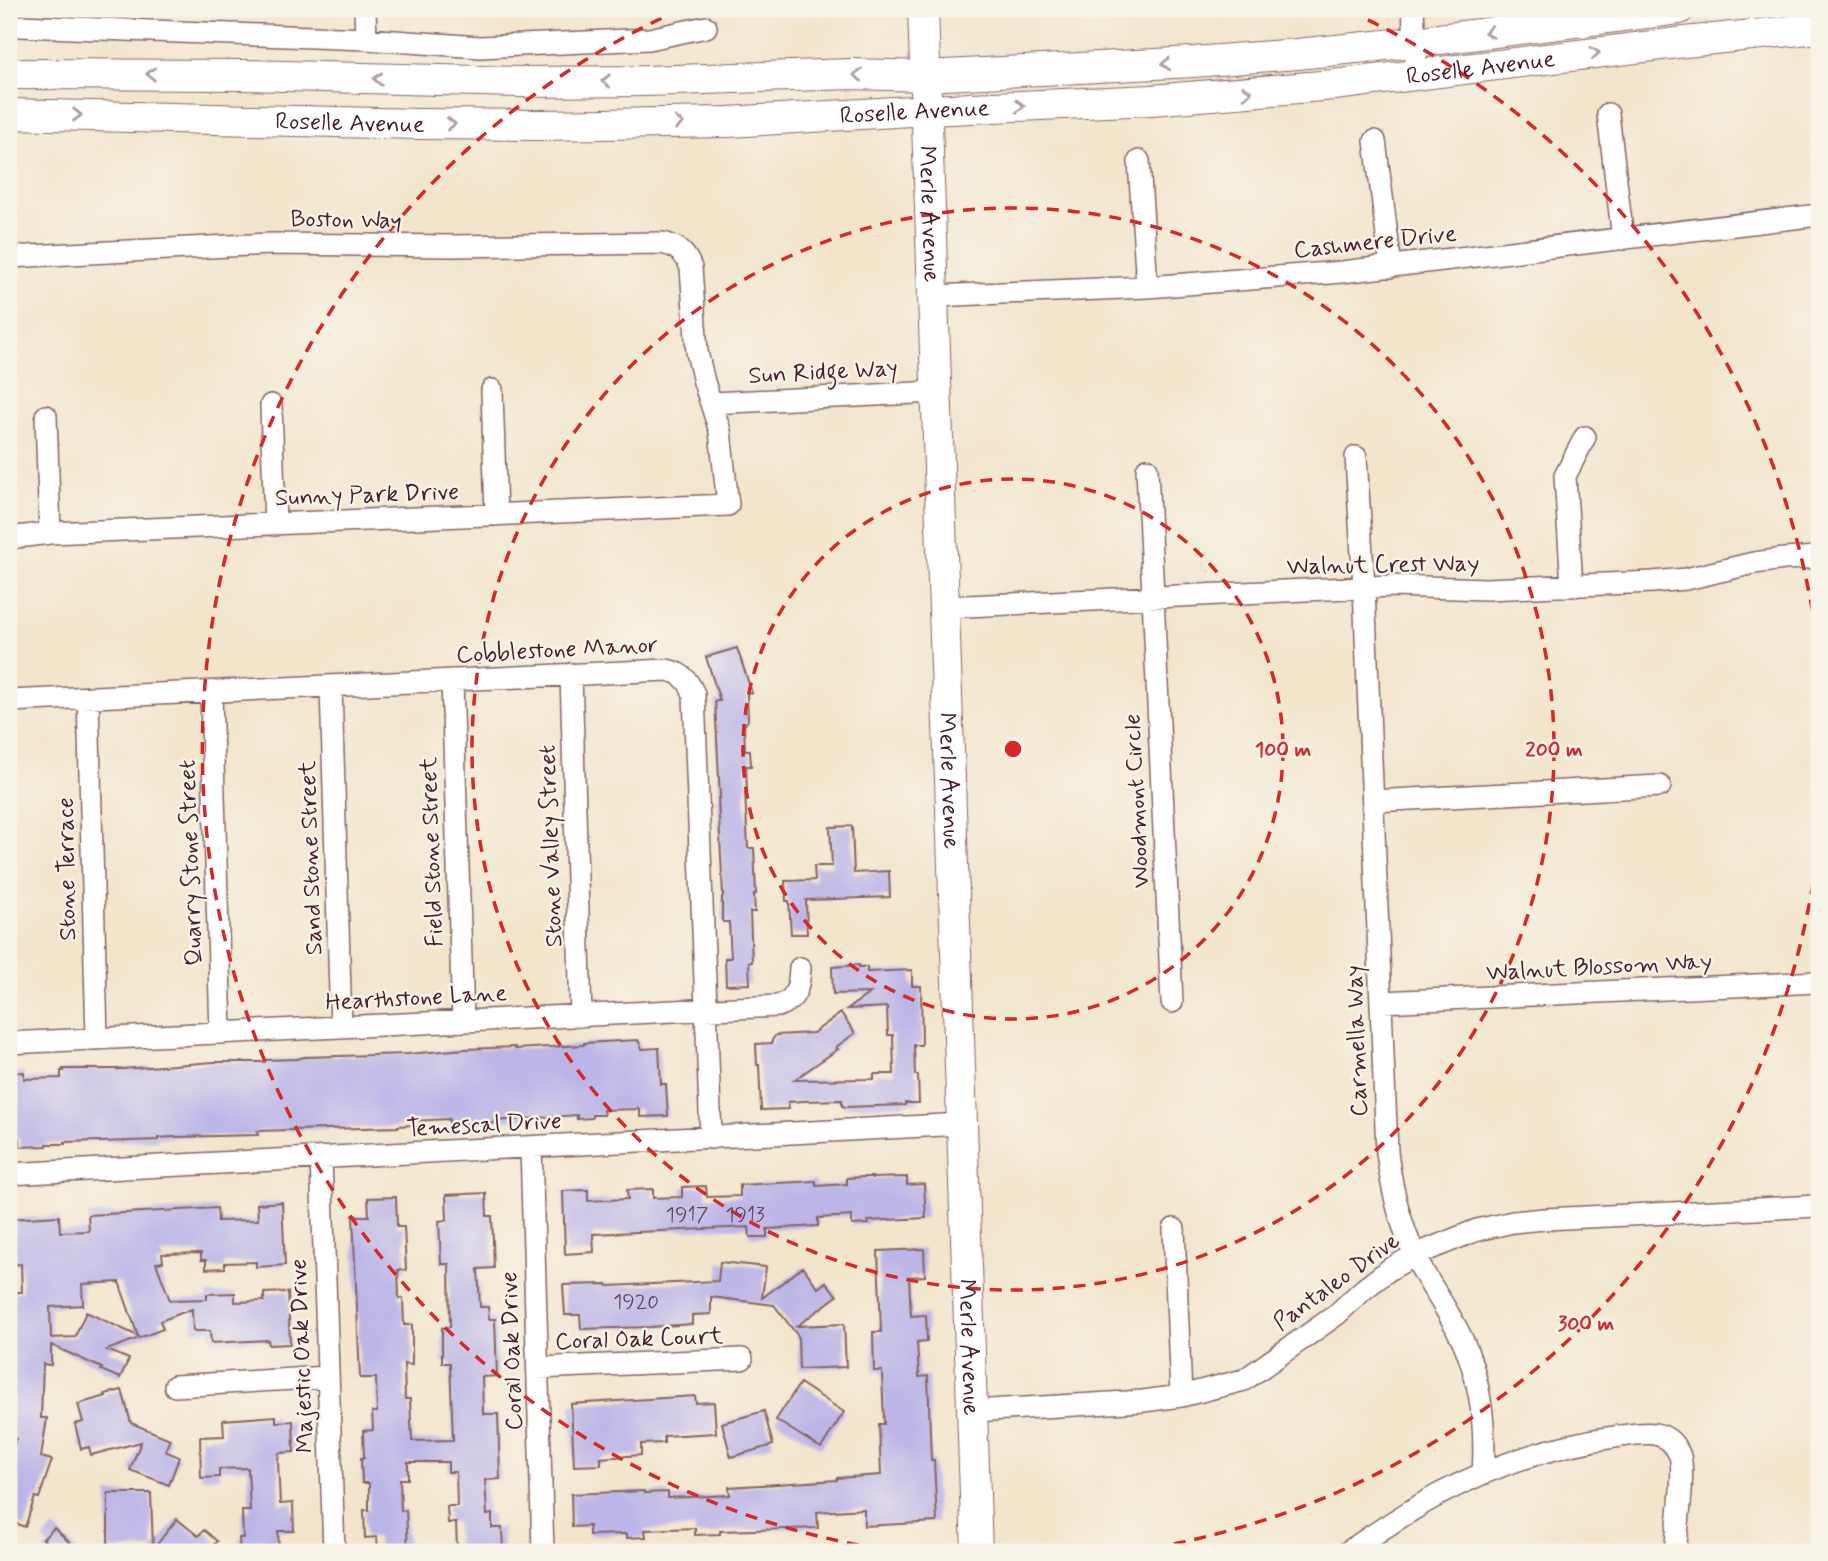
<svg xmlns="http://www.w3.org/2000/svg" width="1828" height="1561" font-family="Mynerve,sans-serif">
<rect width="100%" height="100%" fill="#f7f3e8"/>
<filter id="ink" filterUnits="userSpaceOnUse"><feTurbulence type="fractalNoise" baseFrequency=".0143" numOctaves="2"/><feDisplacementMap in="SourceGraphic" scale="14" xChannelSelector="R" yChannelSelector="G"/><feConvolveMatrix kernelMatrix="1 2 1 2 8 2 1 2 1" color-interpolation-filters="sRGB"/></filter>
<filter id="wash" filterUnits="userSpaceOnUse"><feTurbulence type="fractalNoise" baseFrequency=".00686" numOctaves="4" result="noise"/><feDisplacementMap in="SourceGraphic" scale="28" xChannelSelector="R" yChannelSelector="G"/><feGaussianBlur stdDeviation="1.57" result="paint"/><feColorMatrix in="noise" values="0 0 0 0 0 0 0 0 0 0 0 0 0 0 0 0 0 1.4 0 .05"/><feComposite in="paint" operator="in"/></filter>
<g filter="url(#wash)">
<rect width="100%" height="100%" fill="#f2e5cc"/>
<g id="blocks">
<path fill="#bcb5e7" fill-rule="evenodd" d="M737,648l15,45h-5l1,27 -4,6 1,24h5l1,16h-5l1,26h-2l3,56h6l2,46h-2l1,18h-5l2,50h-3l1,22 -24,1 -1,-27h6l-2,-36h-6l-1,-2v-22l1,-3 -5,-97h2l-5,-97h5l-14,-44z
M852,826l2,47 35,-2 1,26 -84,3 1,34h-16l-2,-33h-3l-1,-20 30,-1 -1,-14h18l-2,-39z
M859,965v2h8v5l45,-2v16h9l1,56 -1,3h-7l1,30h3l1,28h-14v2l-60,2 -3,-1v-6l-38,1 -16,1 1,7 -28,1 -2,-45h-2l-1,-21 16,-1v-3l4,-5 37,-2 28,-20 14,20 -19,14 2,2 -44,31 80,-1v-5h20l-1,-39h-5l-1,-28 -40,2 23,-16 -37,1 -1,-27z
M638,1040l4,9 17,-1 2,36h5l2,32 -28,1v-8l-37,1 1,5h-12v3l-15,1v-4l-82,6v2l-43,2v-3h-3v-3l-36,2v4l-15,1v1l-141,4 1,4 -84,2 -16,1v2l-58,2v-1l-35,1v2h-18v2l-27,1v-8h-11v-66l15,-1v7l37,-1v-7h3l-1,-2h59l92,-7h51v-2l32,-1 7,-2 104,-3 57,-5 50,-2v2l69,-4v-2z
M864,1177h8v1l35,-1v8l17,-1 2,34 -58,3 1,3 -17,1v-9l-34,2v8l-51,3v8h-17l-1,-10 -156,7 1,18 -29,2 -2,-63 25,-1v11l40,-2 -1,-9 26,-1v9l29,-1v-10l24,-1 1,11 33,-1v-11l76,-4v5l31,-2v-6z
M486,1193l1,23h5l2,52 -16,1 2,38h8l1,12h6l2,57 -15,1 1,37h15l2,65 -15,1 2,35 5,-1v14h10l1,22h-46l-1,-27h-8l-1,-17h10l-1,-34h-8v-10h-40v17h-8l1,32 5,-1 2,41 -30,1 -1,-15 -12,1 -1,-28h5v-27h-7l-1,-25h3l-1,-27 10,-1 -1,-18h5l-1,-34h-16l-7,-162h16l-1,-18 28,-1 1,30h7l2,43h-8l1,29 4,-1 1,27h8v40l-8,-1 1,35h5l2,42 41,-1 -3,-77h-8v-35l8,-1 -1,-63h-8l-2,-43 8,-1 -1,-25z
M282,1202l3,63 -29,2v-5l-31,1v5l-19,1v-9h-5v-7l-39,1 1,8 -7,1 14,37 37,-1v-5l28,-1v9l29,-1v-8l24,-1 2,52 -21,1 -1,-5 -57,3 -1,-12h-17l-1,-22 -32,12 3,8 -56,21 22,9 -9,19 -19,-8 1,-2 -51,-23v20l-8,-1 -2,54h6l-6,39 11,3 -13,38 -4,-1 -10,30 -16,-6v-61l7,-22 -7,-1v-27h2l1,-40h-3v-78h13l-1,-28 -12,1v-46l50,-3 1,16 29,-1 -1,-16 129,-7 1,13 40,-1 -1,-16zM119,1282l19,54 -52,-24 -11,25 -24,1 -1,-31 33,-2 -1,-21z
M924,1249l1,27 -16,1 2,39 15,-1 1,26 -10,1 2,35 9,-1 3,84h3l3,62 -73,4v-17l-47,3 1,16 -98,3v3l-25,1v-7l-50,2 1,7 -19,1v-4l-38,1v-9l-17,1 -1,-33 73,-3v2l24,-1v6l62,-3 -1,-8 108,-7v-2l44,-3 -2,-51h5l-2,-53h-8l-1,-39h8l-3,-81z
M720,1262l46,5 -4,31 41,-31 15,21 8,-6 11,14 -40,30 47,-2 2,43 -47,2 -1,-33 -24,-31 -63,-8v17l-19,1v9l-42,3 -69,2 -1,-14h-15l-2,-30 44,-1 1,2 110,-5z
M800,1383l44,29 -23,36 -45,-28z
M122,1390l9,33 39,16 -5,12 14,6 -10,28 -39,-15 11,-28 -50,13 -2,-8 -8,2 -6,-25 8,-2 -5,-18 28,-8 -1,-2z
M695,1396l1,7 18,-1 2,31 -52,3v7l-23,1v11l-40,3v7l-27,1 -3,-62z
M764,1411l9,34 -42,12 -9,-34z
M276,1416v6l17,-1 1,31 -15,1 -1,8 2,43 13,-1 1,28h-16l1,21h-39l-1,-14h4l-1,-27h8l-2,-43 -29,1v8l-18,1 -1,-41 24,-1 -1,-16z
M108,1493h43l2,56 -45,1z
M177,1519l21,17 6,-6 13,11 -5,6 7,5h-68z
M54,1528l11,10 14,14h-37l7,-7 -6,-6z"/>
</g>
</g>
<g filter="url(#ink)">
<use href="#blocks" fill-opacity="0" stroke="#856463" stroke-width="2"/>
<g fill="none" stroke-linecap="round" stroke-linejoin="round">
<defs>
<path id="street" d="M365,9l1,30
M1413,9l4,66
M20,26l346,13 114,8 169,-8 57,-12
M1608,114l15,125
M1375,141l16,126
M1139,161l8,126
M9,257l260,-13 185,2 207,-3c16,2 25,11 30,25l6,84 7,30 16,49 8,74 -678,28 -41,5
M934,296l213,-9 195,-15 477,-57
M492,390l4,125
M711,403l226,-11
M271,405l4,120
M46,416l4,117
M1356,457l8,130 23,565c5,42 16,84 37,121 14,25 31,48 42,75 16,41 20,83 17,126
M1147,469l25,533
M1572,586l-7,-110 20,-39
M945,607l447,-21 94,3 167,-7 33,-3 68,-16 30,-4 35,-2
M571,674l10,342
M452,681l11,340
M331,687l10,340
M211,692l10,341
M88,697l9,342
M9,701l658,-31c15,3 21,10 27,24l17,444
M1373,801l287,-15
M1381,1002l438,-20
M9,1043l769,-37c19,-6 21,-20 22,-38
M531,1147l12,405
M321,1158l13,394
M9,1174l954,-50
M1174,1229l7,167
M538,1368l204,-9
M175,1386l153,-9
M973,1411l170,-10 38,-5 63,-16 92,-65 28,-26 26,-20 25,-14 62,-25 36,-8 31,-3 275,-13
M1348,1552c29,-20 59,-40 90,-57 56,-30 120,-51 183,-59 18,-2 42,-8 54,11 2,3 4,6 5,9 5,16 -3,77 -5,96"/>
<g id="secondary">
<path id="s1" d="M923,9l54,1543"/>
<path d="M9,74l233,1 278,7 126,-1 205,-7 75,2 267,-14 104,-8 118,-12 264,-33"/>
<path id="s2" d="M9,114l410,10 122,1 187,-3 200,-12 223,-10 183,-15 351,-43 134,-14"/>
</g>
</defs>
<use href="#street" stroke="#856463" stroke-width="24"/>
<use href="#secondary" stroke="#856463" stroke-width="32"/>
<use href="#street" stroke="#fff" stroke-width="21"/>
<use href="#secondary" stroke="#fff" stroke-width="30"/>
</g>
<defs><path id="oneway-chevron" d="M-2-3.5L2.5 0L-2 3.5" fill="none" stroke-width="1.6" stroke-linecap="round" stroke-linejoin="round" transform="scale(1.75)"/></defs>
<g stroke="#ae9aa0">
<use href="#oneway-chevron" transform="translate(1489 32) rotate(173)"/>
<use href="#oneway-chevron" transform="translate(1595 53) rotate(-7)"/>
<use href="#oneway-chevron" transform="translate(1166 64) rotate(177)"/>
<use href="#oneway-chevron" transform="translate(151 74) rotate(-179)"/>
<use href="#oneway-chevron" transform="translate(858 75) rotate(-180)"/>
<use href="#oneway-chevron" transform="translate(378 79) rotate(-178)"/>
<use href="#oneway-chevron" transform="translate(606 81) rotate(179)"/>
<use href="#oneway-chevron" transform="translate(1247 92) rotate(-5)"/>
<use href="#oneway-chevron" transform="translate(1020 106) rotate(-2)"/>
<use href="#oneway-chevron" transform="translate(77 115) rotate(1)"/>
<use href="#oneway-chevron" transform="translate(679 123) rotate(-1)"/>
<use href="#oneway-chevron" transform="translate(451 124)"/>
</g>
</g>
<g fill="none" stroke="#d62828" stroke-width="3.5" stroke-dasharray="12 9">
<circle cx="1013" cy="749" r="270"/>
<circle cx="1013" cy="749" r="541"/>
<path d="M1819 841A811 811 0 0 1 1126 1552M900 1552A811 811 0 0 1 677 11M1349 11A811 811 0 0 1 1819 657"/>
</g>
<g text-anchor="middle" stroke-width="5" stroke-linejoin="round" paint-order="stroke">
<g font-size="21" fill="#66445a">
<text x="687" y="1221">1917</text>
<text x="745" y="1221">1913</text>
<text x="636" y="1308">1920</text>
</g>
<g font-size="24" fill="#4a1f2b" stroke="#f7f3e8">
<text dy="8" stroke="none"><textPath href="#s2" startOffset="1474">Roselle Avenue</textPath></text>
<text dy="8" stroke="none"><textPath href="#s2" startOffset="906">Roselle Avenue</textPath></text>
<text dy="8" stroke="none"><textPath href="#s2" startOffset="341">Roselle Avenue</textPath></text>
<text dy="8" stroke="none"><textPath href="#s1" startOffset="205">Merle Avenue</textPath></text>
<text transform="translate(346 219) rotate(1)" y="8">Boston Way</text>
<text transform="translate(1375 241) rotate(-6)" y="8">Cashmere Drive</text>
<text transform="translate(823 371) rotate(-3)" y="8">Sun Ridge Way</text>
<text transform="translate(367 494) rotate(-2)" y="8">Sunny Park Drive</text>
<text transform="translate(1383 564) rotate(-1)" y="8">Walnut Crest Way</text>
<text transform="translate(557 649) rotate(-3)" y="8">Cobblestone Manor</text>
<text dy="8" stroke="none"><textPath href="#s1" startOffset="772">Merle Avenue</textPath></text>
<text transform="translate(1136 801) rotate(-93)" y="8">Woodmont Circle</text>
<text transform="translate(550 846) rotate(-92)" y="8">Stone Valley Street</text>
<text transform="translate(431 852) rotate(-92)" y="8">Field Stone Street</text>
<text transform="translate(310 858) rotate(-92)" y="8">Sand Stone Street</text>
<text transform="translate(190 863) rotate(-92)" y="8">Quarry Stone Street</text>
<text transform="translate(66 869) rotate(-91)" y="8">Stone Terrace</text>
<text transform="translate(1599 966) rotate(-3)" y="8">Walnut Blossom Way</text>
<text transform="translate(416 997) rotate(-3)" y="8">Hearthstone Lane</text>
<text transform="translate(1356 1041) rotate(-92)" y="8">Carmella Way</text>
<text transform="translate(484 1124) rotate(-3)" y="8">Temescal Drive</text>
<text transform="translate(1336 1281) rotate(-36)" y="8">Pantaleo Drive</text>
<text transform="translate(639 1338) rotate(-2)" y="8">Coral Oak Court</text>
<text dy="8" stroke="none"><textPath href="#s1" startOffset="1339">Merle Avenue</textPath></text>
<text transform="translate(511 1351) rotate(-92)" y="8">Coral Oak Drive</text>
<text transform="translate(301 1356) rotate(-92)" y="8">Majestic Oak Drive</text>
</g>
</g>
<circle cx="1013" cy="749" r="10" fill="#d62828" stroke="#f7f3e8" stroke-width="3.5"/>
<g font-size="21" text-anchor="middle" font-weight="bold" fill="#d62828" stroke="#f7f3e8" stroke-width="5" stroke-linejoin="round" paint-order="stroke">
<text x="1283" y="756">100 m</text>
<text x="1554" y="756">200 m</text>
<text x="1586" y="1330">300 m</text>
</g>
<rect width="1828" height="1561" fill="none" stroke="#f7f3e8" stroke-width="35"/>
</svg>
